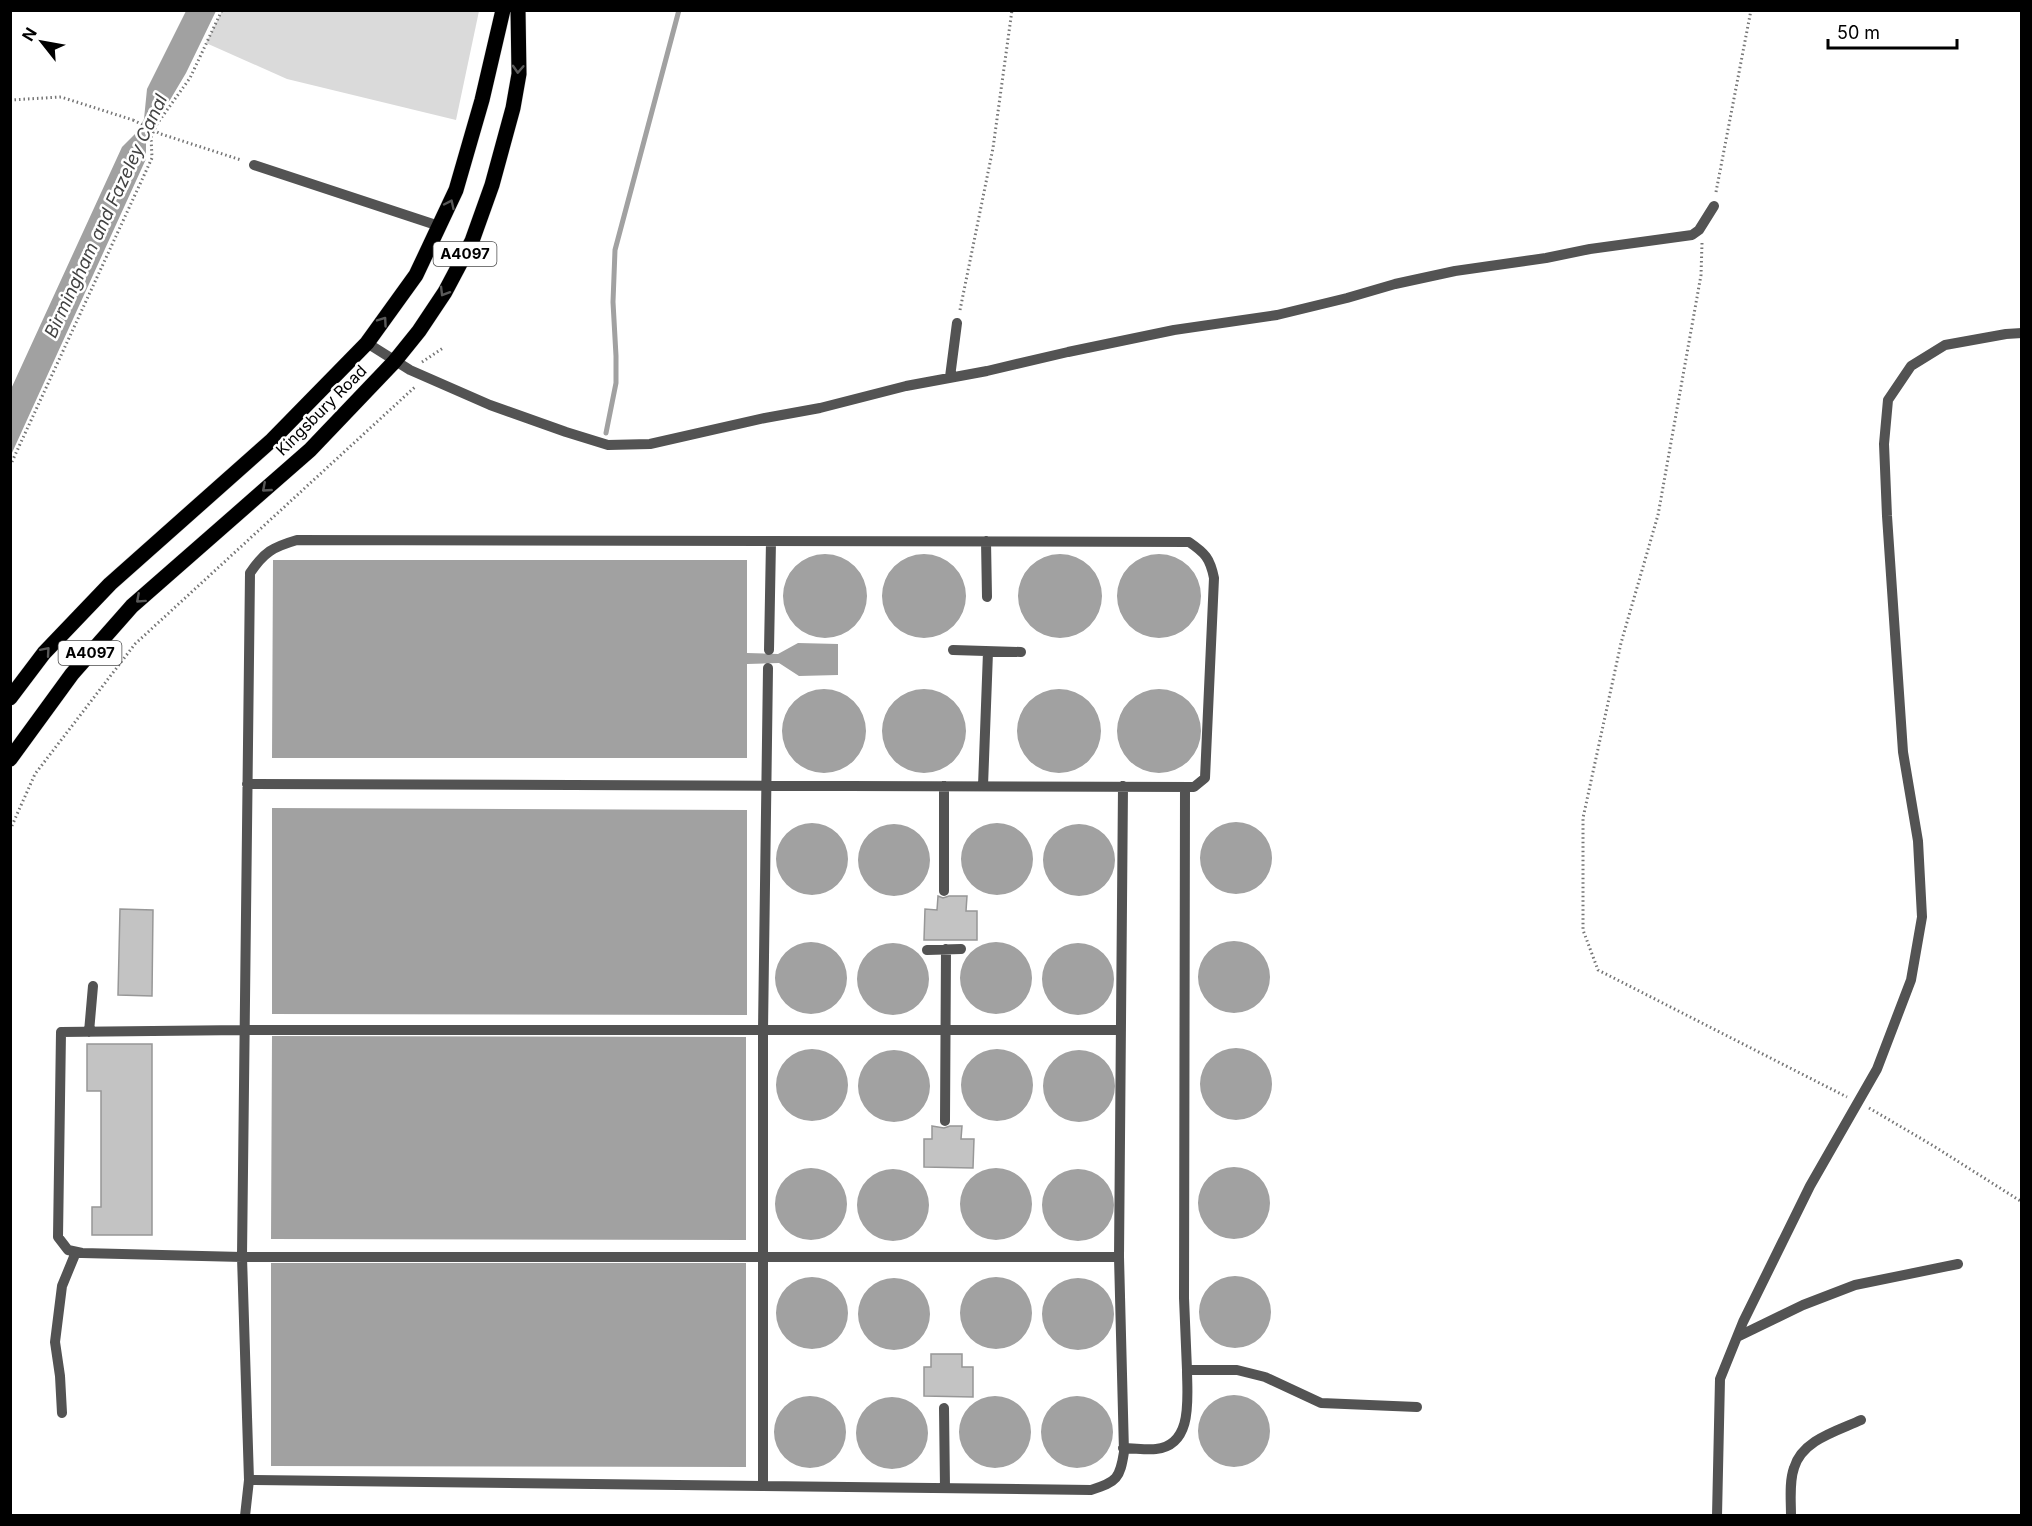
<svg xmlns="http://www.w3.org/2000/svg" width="2032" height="1526" font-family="Inter,sans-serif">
<rect width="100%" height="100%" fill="#fff"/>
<path fill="#dadada" d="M222,11h257l-23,109 -169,-41 -81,-36z"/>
<path fill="#a1a1a1" d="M186,11h30l-30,62 -16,27 -17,19 -7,19v21l-135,296v-66l111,-242 16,-16 6,-12 3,-30z
M1117 596a42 42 0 1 1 84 0a42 42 0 1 1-84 0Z
M783 596a42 42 0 1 1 84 0a42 42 0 1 1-84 0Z
M1018 596a42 42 0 1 1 84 0a42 42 0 1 1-84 0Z
M882 596a42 42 0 1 1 84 0a42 42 0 1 1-84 0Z
M273,560h474v93l31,1 20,-11 40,1v31l-39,1 -20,-13 -32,1v94h-475z
M1117 731a42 42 0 1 1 84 0a42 42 0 1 1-84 0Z
M1017 731a42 42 0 1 1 84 0a42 42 0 1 1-84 0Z
M882 731a42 42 0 1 1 84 0a42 42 0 1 1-84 0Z
M782 731a42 42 0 1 1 84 0a42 42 0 1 1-84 0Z
M272,808l475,2v205l-475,-1z
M1200 858a36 36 0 1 1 72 0a36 36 0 1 1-72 0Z
M961 859a36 36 0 1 1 72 0a36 36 0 1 1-72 0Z
M776 859a36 36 0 1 1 72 0a36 36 0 1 1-72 0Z
M1043 860a36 36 0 1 1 72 0a36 36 0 1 1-72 0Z
M858 860a36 36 0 1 1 72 0a36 36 0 1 1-72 0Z
M1198 977a36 36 0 1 1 72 0a36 36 0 1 1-72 0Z
M960 978a36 36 0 1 1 72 0a36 36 0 1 1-72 0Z
M775 978a36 36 0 1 1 72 0a36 36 0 1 1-72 0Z
M1042 979a36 36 0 1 1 72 0a36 36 0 1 1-72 0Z
M857 979a36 36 0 1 1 72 0a36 36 0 1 1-72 0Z
M272,1036l474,1v203l-475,-1z
M1200 1084a36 36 0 1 1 72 0a36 36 0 1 1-72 0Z
M961 1085a36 36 0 1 1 72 0a36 36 0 1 1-72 0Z
M776 1085a36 36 0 1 1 72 0a36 36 0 1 1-72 0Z
M1043 1086a36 36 0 1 1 72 0a36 36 0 1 1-72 0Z
M858 1086a36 36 0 1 1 72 0a36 36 0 1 1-72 0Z
M1198 1203a36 36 0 1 1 72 0a36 36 0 1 1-72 0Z
M775 1204a36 36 0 1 1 72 0a36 36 0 1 1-72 0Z
M960 1204a36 36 0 1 1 72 0a36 36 0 1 1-72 0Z
M857 1205a36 36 0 1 1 72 0a36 36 0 1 1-72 0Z
M1042 1205a36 36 0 1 1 72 0a36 36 0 1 1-72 0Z
M271,1263h475v204l-475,-1z
M1199 1312a36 36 0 1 1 72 0a36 36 0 1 1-72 0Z
M776 1313a36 36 0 1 1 72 0a36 36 0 1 1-72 0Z
M960 1313a36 36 0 1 1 72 0a36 36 0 1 1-72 0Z
M858 1314a36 36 0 1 1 72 0a36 36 0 1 1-72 0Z
M1042 1314a36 36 0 1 1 72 0a36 36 0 1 1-72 0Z
M1198 1431a36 36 0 1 1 72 0a36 36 0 1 1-72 0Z
M1041 1432a36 36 0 1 1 72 0a36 36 0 1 1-72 0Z
M774 1432a36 36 0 1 1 72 0a36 36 0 1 1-72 0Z
M959 1432a36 36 0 1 1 72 0a36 36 0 1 1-72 0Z
M856 1433a36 36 0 1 1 72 0a36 36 0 1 1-72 0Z"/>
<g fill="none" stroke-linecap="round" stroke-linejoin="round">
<path stroke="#a1a1a1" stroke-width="5" d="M606,433l10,-50v-27l-3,-54 2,-52 64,-240"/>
</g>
<path fill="#c3c3c3" stroke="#979797" stroke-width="1.5" d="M938,896l5,2 6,-2h18l-1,15h11v29h-53l1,-31 12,1z
M120,909l33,1 -1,86 -34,-1z
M87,1044h65v191h-60v-28h9v-116h-14z
M932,1126l12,2 6,-2h12l-1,13h13l-1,29 -49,-1v-28h8z
M931,1354h31v13h11v30l-49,-1v-29h7z"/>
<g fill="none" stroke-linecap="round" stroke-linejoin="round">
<defs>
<path id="primary" d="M10,698l34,-45 66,-69 162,-144 95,-97 49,-68 40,-85 26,-90 21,-90
M10,759l62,-85 60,-68 178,-156 84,-88 25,-31 26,-39 27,-51 20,-56 21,-77 6,-34 -1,-64"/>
</defs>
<use href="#primary" stroke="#dbdbdb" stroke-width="16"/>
<path stroke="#757575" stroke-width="3" stroke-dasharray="1.5 3" stroke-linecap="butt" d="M10,100l51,-3 72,23
M161,134l80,26
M1716,192l35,-182
M1702,243l-1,32 -43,240 -37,128 -38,175v112l15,40 249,127
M960,310l33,-162 19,-138
M422,362l21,-14
M10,466l142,-308 -1,-21 6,-13 33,-46 32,-68
M10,830l25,-56 100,-130 281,-258
M1869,1108l63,37 90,57"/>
<path stroke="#535353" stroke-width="10" d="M254,165l185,61
M367,343l43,27 80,35 76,27 42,13 42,-1 115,-26 55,-10 86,-22 81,-15 81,-19 106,-22 103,-15 70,-17 48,-14 60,-13 91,-13 44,-9 102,-14 7,-5 15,-24
M950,377l7,-54
M986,541l1,56
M769,650l2,-109
M953,650l68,2
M944,786v105
M983,786l5,-134
M1185,787l-1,511 3,72
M927,950l34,-1
M1121,1030h-877l-183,2 -3,205 10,13 14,3 160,4h877l4,-471
M89,1032l4,-46
M945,1121l1,-172
M1737,1337l66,-32 52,-20 103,-21
M944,1408l1,80
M62,1413l-2,-37 -5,-34 7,-56 14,-34
M1123,1448c11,0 23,2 33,1 38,-4 31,-53 31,-79h50l28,7 56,26 96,4
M249,1480l514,6v-456l5,-362
M763,1486l328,4c26,-8 29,-12 33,-38l-5,-195
M245,1516l4,-36 -7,-223 8,-684c14,-21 23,-26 47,-33l892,2c16,11 21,16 25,36l-9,200 -11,9 -947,-3
M1717,1516l3,-137 23,-57 67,-136 67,-117 34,-89 11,-63 -4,-76 -15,-89 -16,-236 -3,-72 4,-44 23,-34 34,-21 61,-11 16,-1
M1791,1516c0,-16 -2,-34 3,-48 8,-28 43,-37 67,-48"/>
<use href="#primary" stroke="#000" stroke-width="15"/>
<path stroke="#757575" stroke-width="3" stroke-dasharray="1.5 3" stroke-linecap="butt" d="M133,120l28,14"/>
</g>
<defs><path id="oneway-chevron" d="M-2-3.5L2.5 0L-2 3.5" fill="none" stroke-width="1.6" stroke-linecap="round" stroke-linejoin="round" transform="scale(1.5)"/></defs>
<g stroke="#595959">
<use href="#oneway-chevron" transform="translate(518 69) rotate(93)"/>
<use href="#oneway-chevron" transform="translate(450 204) rotate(-65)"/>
<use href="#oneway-chevron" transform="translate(444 292) rotate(121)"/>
<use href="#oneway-chevron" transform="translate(383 321) rotate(-55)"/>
<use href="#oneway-chevron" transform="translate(266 488) rotate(139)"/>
<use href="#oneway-chevron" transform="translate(140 599) rotate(138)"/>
<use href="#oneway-chevron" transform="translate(46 651) rotate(-49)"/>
</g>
<g text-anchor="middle" stroke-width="5" stroke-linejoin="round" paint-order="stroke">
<g fill="#fff" stroke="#4c4c4c" stroke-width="1.5">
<rect x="433.5" y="242" width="63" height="24" rx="4.5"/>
<rect x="58.5" y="641" width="63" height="24" rx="4.5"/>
</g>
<g font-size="15" font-weight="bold" fill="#000">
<text x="465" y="259">A4097</text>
<text x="90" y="658">A4097</text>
</g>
<g font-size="16" fill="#000" stroke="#fff">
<text transform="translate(321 410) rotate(-45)" y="6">Kingsbury Road</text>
</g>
<g font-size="18" font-style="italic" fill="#424242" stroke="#fff">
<text transform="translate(106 216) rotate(-65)" y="6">Birmingham and Fazeley Canal</text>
</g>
</g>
<rect width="2032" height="1526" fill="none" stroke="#000000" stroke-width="24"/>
<g transform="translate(42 42) rotate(301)" stroke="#ffffff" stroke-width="4.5" paint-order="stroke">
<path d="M0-4.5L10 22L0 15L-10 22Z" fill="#000000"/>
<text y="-9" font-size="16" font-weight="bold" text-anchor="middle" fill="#000000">N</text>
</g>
<path d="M1828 39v9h129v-9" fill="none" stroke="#000000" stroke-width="3"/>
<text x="1837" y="39" font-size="18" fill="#000000" stroke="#ffffff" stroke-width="4.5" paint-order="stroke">50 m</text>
</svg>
